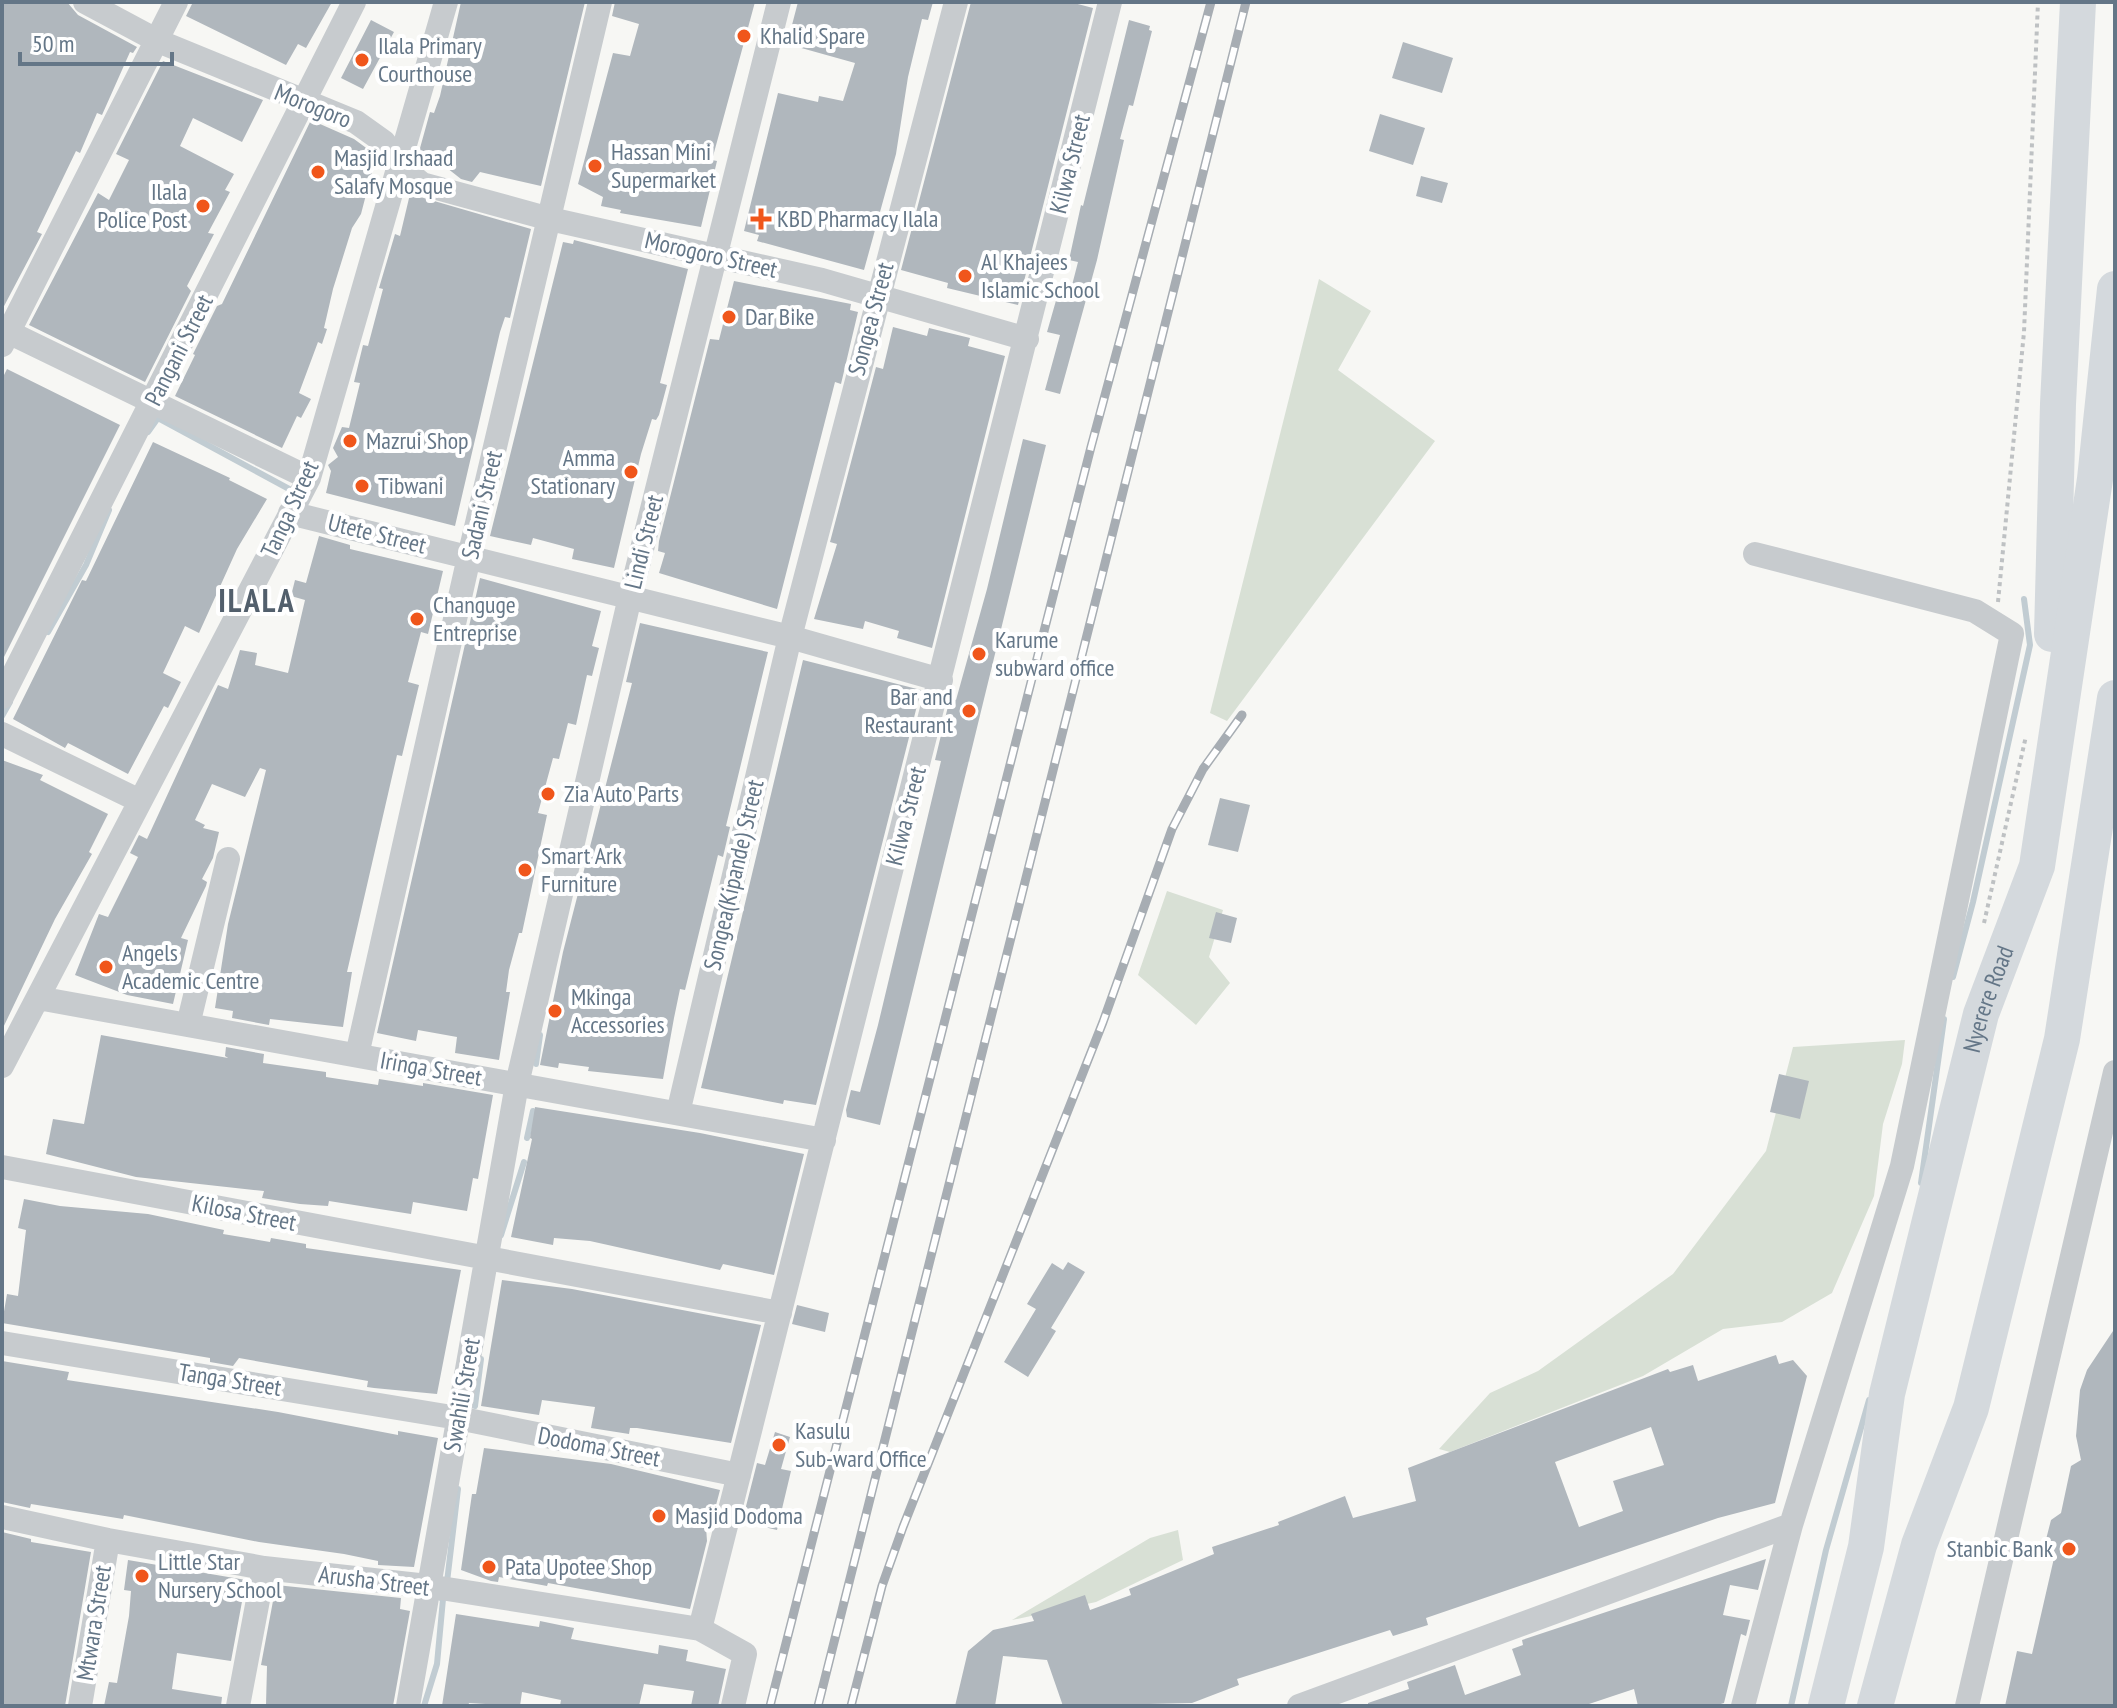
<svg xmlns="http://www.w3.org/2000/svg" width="2117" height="1708" font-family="'PT Sans Narrow',sans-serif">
<rect width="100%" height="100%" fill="#f7f7f4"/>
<path fill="#d8e0d5" d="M1319,279l52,32 -33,59 97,71 -208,280 -17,-8z
M1167,891l56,19 -14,47 21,26 -34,42 -58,-50z
M1905,1040l-3,24 -19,60 -9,72 -42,97 -50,29 -59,7 -80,47 -193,76 -11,-3 51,-56 48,-22 135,-97 93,-123 27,-104z
M1178,1530l5,30 -87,42 -84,18 138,-82z"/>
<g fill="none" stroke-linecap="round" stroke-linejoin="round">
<path stroke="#c1ccd2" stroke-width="6" d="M148,432l10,-14 133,72
M48,632l38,-67 23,-55
M2,716l8,-14
M1953,977l20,-75 57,-257 -6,-46
M536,1064l4,-29
M527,1138l6,-27
M1921,1183l23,-164
M501,1235l23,-73
M468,1403l7,3 6,-47
M447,1582l11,-93
M424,1706l13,-42 6,-65 -5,-2
M1791,1706l35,-156 43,-150"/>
</g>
<path fill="#b0b7bd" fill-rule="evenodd" d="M5,2h62l11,13 59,32 -4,6 -3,-1 -28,63 -5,-2 -17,40 -4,-2 -39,81 5,2 -40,76v-302z
M193,2h139l-26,46 -8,-4 -12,21 -100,-49z
M461,2h124l-44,184 -61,-14 -8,10 -11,-3 -14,-11 -30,-9 13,-47 4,1 6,-17z
M615,2h140l-43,158 5,1 -16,66 -81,-14 1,-3 -20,-4 2,-9 -25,-13 35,-131 17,3 9,-32 -27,-8z
M798,2h135l-5,18 -6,-1 -14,58 -12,77 -32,116 -107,-29 2,-6 -15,-4 34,-138 40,9 1,-6 24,5 12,-38 -68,-19z
M971,2h99l23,6 -75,297 -71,-17 1,-5 -47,-13z
M371,20l23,12 -31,57 -22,-11z
M1129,20l21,6 -1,4 3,1 -19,75 -4,-1 -9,34 4,1 -27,120 -37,134 -15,-4 15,-55 -13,-3 12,-42 11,3 8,-31 -9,-2 12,-55 2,1z
M1403,42l50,16 -11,35 -50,-15z
M163,61l100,39 -21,42 -49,-24 -13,28 54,28 -9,16 5,2 -22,41 6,1 -27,52 4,5 -46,91 -116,-57 69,-132 11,7 20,-40 -13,-6z
M1380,114l45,14 -12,37 -44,-14z
M311,120l43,19 15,11 5,14 -13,50 -9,14 -19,61 -9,39 3,1 -5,15 -4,-2 -19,51 12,6 -10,19 -4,-2 -15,32 -107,-52 20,-41 -2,-1 24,-48 5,-2z
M1421,176l27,7 -6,20 -26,-7z
M410,194l121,35 -21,89 -5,-1 -5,15 -45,194 -129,-33 5,-22 -3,-6 10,-8 -5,-9 9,-21 7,1 11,-45 -6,-1 9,-37 5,1 15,-57 -4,-1 16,-54 5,2z
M574,240l114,29 -28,114 7,2 -8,30 -3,5 -4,-1 -11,35 -27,114 -42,-9 2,-10 -41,-11 -2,7 -41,-9 73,-294 10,2z
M734,281l117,23 -1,6 8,2 -17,72 -6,-2 -58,227 -118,-36 6,-20 -7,-2 1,-10 51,-202 9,1z
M893,327l34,9 2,-8 41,10 -2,8 37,10 -73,292 -35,-10 2,-7 -34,-10 -2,8 -49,-10 23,-75 -7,-2 46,-175 7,2z
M7,369l113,56 -118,236v-282z
M1023,439l23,6 -166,680 -33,-8 -1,-7 5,-20 9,2 18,-67 63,-264 -6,-1 15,-62 6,2 31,-111z
M153,442l77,36 -1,2 38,19 -30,50 -38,84 -14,-7 -22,47 18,9 -13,26 -4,-2 -36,68 -60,-31 -3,5 -52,-29 69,-139 4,1z
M319,536l31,9v4l93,22 -15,63 -7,-2 -13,50 11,3 -17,71 -5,-1 -50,217h5l-9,55 -73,-8 -1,6 -37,-7 1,-7 -18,-3 13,-84 38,-154 -6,-2 -15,29 -33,-13 -17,36 10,5 -2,3 16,4 -6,26 -11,21 5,3 -1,4 -25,52 7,2 -15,64 -46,-9 -52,-20 24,-61 9,3 30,-60 -8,-4 9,-18 8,4 71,-154 10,4 12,-39 17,3 -2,12 33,8 17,-73 -14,-4 4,-16 11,3z
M480,578l121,33 -9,35 7,2 -7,28 -5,-1 -11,50 -8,-2 -9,36 -6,-1 -15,55 9,2 -25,118h-3l-10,37 -3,22h4l-11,68 -44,-7 2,-16 -39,-7 -2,11 -39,-8z
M640,623l128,29 -42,174 4,1 -7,30 -5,-2 -33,135 -5,-1 -6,29 -11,61 -75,-8 1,-4 -30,-4 -1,5 -18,-3 23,-113 69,-269 -6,-1z
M803,660l118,30 -105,415 -32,-5 -1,4 -82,-16z
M2,760l41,15 -3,5 68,34 -19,38 3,2 -37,65 -53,111z
M1220,798l30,7 -12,47 -30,-7z
M1216,912l21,6 -6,25 -22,-5z
M101,1035l127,23 -3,-2 1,-9 38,7 -1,9 63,9v5l52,8 1,-6 44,7v-3l70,12 -15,84 -5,-1 -6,33 -54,-9 -2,12 -82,-13 -1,5 -28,-2 -38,-6 2,-7 -128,-14 -90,-23 7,-35 31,5z
M1779,1074l30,7 -9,38 -30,-7z
M535,1107l165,26 104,21 -30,121 -51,-11 -3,6 -130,-29 -36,-3 -1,7 -42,-8 21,-98 -2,-1z
M24,1199l36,7 88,8 76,16 -1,4 47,8 1,-4 35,6v4l155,22 -24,124 -63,-6 -7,-1 1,-6 -129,-23 -6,8 -23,-4v-4l-208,-35 5,-29 11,2 8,-66 -8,-2z
M1068,1262l17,10 -34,56 5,3 -28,46 -24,-15 32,-53 -9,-5 25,-41 11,7z
M502,1280l70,9 189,36 -30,118 -94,-15h-7l-1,6 -38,-6 4,-21 -53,-7 -3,15 -58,-9z
M797,1305l32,8 -4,19 -33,-8z
M2115,1328v378h-110l12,-55 15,3 22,-96 -12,-3 9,-35 10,-7 10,-47 10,-6 -5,-24 4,-46 7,-20z
M1776,1355l3,9 14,-4 14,16 -32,127 -57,15 -292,100 2,7 -35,11 -3,-6 -153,49 2,6 -47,18 -129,3 -16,-46 -44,-4 -8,50h-40l13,-55 25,-21 41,-9 -3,-7 54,-19 5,15 41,-15 -2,-6 85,-35 -2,-7 67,-22 -1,-3 67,-26 8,22 63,-17 -8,-33 260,-99 2,3 23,-7 5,16zM1651,1427l13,38 -51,16 10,30 -44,16 -24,-65z
M2,1361l67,11 -2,8 211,32 120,23v-4l40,7 -24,129 -36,-2v-4l-34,-7 -85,-12 -135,-27 -1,4 -92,-15 -1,4 -28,-6z
M775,1432l15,5 -9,32 10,2 -14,59 -35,-8 15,-59 8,2z
M484,1448l127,16 109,26 -10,38 -4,-1 1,14 -17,68 -142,-26 -1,3 -48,-9 -1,5 -7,-1 -30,-11 11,-76h4z
M2,1532l29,7v3l60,10 -26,154 -63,-2z
M1766,1559l-8,31 -28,-5 -7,30 27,5 -4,16 -5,-2 -17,69 -10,3h-76l-4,-17 -51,17h-215v-3l41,-14 -2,-7 48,-17 10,30 56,-20 -9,-26 11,-4 -1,-5z
M128,1560l118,20 -15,81 -54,-8 -5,36 50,8 -1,9h-117l5,-24 8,1 12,-67 2,-25 -7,-1z
M276,1585l125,13 -1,11 10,2 -17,95 -127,-1 1,-39 -6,-1z
M456,1614l83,13 1,-6 34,7 -3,11 87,15 1,-9 29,5 -2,11 40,8 -8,37h-27l3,-15 -50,-7 -5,22h-79l1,-6 -39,-8 -2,14 -51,-3 -1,3h-26z"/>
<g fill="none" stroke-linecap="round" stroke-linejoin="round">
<path stroke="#bec1c3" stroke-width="4" stroke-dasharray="4 4" stroke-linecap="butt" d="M1998,602l26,-270 14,-330
M1984,923l42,-187"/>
<path stroke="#c7cbce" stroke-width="24" d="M85,2l73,39 198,81 28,20 15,23 23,19 128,35 272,61 205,59
M2,329l307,149
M2,345l174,-343
M290,513l500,124 151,43
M2,697l352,-695
M2,734l138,67
M38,998l786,142
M188,1025l40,-166
M357,1055l112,-498 131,-555
M2,1066l307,-588 137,-476
M678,1113l112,-476 166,-635
M2,1167l778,146
M2,1343l456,75 281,57
M2,1517l106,23 156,28 164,18 272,43 45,25 -12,52
M700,1629l410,-1627
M80,1706l28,-166
M238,1706l26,-138
M408,1706l109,-622 113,-487 149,-595
M1299,1706l492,-181
M1743,1706l48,-181 111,-359 110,-532 -37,-23 -220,-57
M1967,1706l148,-634"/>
<g stroke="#d4d9dd" stroke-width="36">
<path d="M2052,634l6,-230 20,-402"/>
<path id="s1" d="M1826,1706l40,-159 21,-153 94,-380 56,-148 58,-387 20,-190"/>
<path d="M1875,1706l44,-161 52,-137 91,-369 53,-341"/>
</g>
<defs>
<path id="rail" d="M770,1706l321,-1259 120,-445
M818,1706l428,-1704
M851,1706l31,-120 21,-59 200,-505 69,-193 31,-60 39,-54"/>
</defs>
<use href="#rail" stroke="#a7adb3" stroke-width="9"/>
<use href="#rail" stroke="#fff" stroke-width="6" stroke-dasharray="18" stroke-linecap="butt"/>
</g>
<g fill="#f0561b" stroke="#fff" stroke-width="3">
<circle cx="744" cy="36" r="8"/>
<circle cx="362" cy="60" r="8"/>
<circle cx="595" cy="166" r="8"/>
<circle cx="318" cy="172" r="8"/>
<circle cx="203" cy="206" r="8"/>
<path d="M757 207h8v8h8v8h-8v8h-8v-8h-8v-8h8z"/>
<circle cx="965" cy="276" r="8"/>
<circle cx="729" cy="317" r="8"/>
<circle cx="350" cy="441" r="8"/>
<circle cx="631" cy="472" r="8"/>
<circle cx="362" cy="486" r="8"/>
<circle cx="417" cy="619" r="8"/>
<circle cx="979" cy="654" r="8"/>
<circle cx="969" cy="711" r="8"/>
<circle cx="548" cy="794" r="8"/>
<circle cx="525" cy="870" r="8"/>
<circle cx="106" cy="967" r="8"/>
<circle cx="555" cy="1011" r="8"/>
<circle cx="779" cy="1445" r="8"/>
<circle cx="659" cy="1516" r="8"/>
<circle cx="2069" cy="1549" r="8"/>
<circle cx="489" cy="1567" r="8"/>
<circle cx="142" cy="1576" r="8"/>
</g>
<g text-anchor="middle" stroke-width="8" stroke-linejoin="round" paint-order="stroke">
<g font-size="24" fill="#647687" stroke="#fff" text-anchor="start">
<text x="760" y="44">Khalid Spare</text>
<text x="378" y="54">Ilala Primary<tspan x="378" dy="28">Courthouse</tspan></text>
<text x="611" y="160">Hassan Mini<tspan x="611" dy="28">Supermarket</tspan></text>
<text x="334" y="166">Masjid Irshaad<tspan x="334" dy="28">Salafy Mosque</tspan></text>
<text x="187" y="200" text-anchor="end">Ilala<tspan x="187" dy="28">Police Post</tspan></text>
<text x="777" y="227">KBD Pharmacy Ilala</text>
<text x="981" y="270">Al Khajees<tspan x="981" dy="28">Islamic School</tspan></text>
<text x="745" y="325">Dar Bike</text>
<text x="366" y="449">Mazrui Shop</text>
<text x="615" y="466" text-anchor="end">Amma<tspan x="615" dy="28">Stationary</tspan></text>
<text x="378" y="494">Tibwani</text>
<text x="433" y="613">Changuge<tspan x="433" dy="28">Entreprise</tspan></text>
<text x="995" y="648">Karume<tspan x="995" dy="28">subward office</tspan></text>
<text x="953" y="705" text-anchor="end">Bar and<tspan x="953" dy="28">Restaurant</tspan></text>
<text x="564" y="802">Zia Auto Parts</text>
<text x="541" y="864">Smart Ark<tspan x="541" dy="28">Furniture</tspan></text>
<text x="122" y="961">Angels<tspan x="122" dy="28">Academic Centre</tspan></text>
<text x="571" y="1005">Mkinga<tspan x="571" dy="28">Accessories</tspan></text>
<text x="795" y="1439">Kasulu<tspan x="795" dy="28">Sub-ward Office</tspan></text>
<text x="675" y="1524">Masjid Dodoma</text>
<text x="2053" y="1557" text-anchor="end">Stanbic Bank</text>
<text x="158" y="1570">Little Star<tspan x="158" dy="28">Nursery School</tspan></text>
<text x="505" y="1575">Pata Upotee Shop</text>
</g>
<g font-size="24" fill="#647687" stroke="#fff">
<text transform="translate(313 106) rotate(22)" y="8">Morogoro</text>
<text transform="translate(1070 164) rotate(-76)" y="8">Kilwa Street</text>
<text transform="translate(711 255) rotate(13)" y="8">Morogoro Street</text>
<text transform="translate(871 319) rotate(-75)" y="8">Songea Street</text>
<text transform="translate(179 350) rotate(-63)" y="8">Pangani Street</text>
<text transform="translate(482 505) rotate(-77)" y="8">Sadani Street</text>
<text transform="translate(290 509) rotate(-65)" y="8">Tanga Street</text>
<text transform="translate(377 534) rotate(14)" y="8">Utete Street</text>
<text transform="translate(644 542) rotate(-76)" y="8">Lindi Street</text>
<text transform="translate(906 816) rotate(-76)" y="8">Kilwa Street</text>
<text transform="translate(734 875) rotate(-77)" y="8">Songea(Kipande) Street</text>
<text dy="8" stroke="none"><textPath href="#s1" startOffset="726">Nyerere Road</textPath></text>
<text transform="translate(431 1069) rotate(10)" y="8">Iringa Street</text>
<text transform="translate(244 1213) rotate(11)" y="8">Kilosa Street</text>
<text transform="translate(230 1380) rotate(9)" y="8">Tanga Street</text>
<text transform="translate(462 1395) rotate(-80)" y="8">Swahili Street</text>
<text transform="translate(599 1447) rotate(11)" y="8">Dodoma Street</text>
<text transform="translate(374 1581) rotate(7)" y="8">Arusha Street</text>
<text transform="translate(94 1623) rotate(-81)" y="8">Mtwara Street</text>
</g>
<g font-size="32" font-weight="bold" letter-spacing="2" fill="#525f6c" stroke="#fff">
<text x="257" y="612">ILALA</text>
</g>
</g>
<rect width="2117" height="1708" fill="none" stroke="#647687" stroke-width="8"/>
<path d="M20 52v12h152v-12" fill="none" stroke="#647687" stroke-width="4"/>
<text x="32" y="52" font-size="24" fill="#647687" stroke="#ffffff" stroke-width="6" paint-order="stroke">50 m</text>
</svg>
